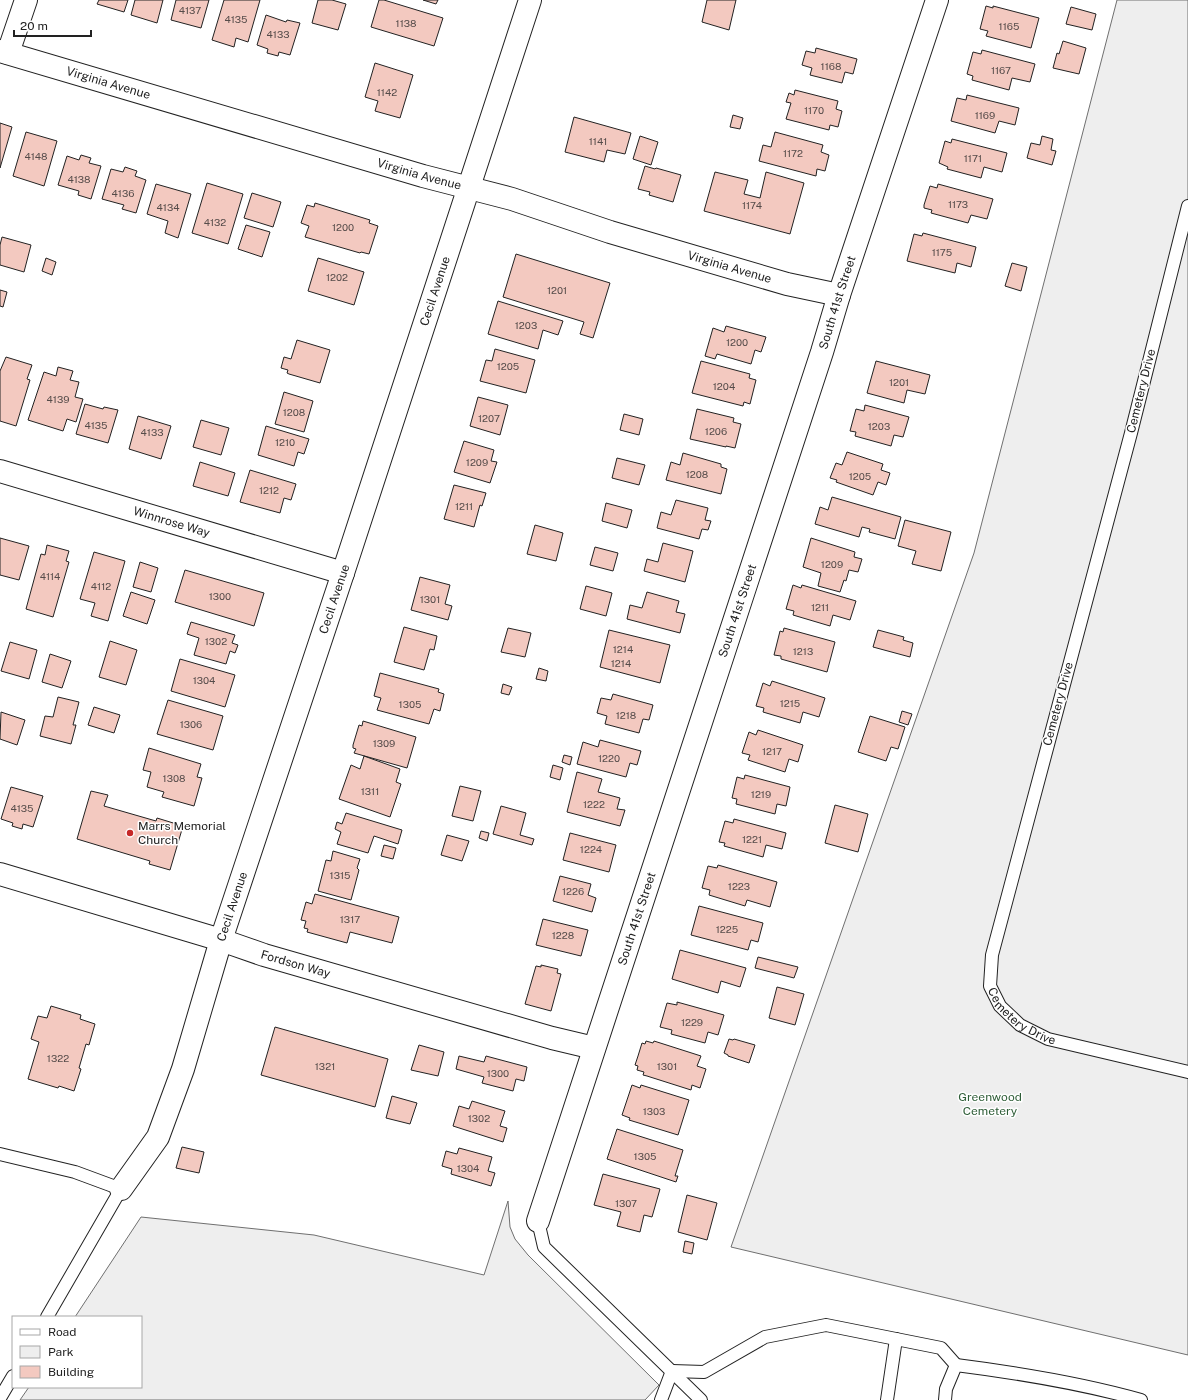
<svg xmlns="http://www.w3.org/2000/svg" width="1188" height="1400" font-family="'Public Sans',sans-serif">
<rect width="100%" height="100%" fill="#fff"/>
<path fill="#eee" stroke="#6f6f6f" d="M1117,0h71v1355l-457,-108 243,-694z
M508,1201l2,26 5,12 13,16 131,130 -14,15h-625l9,-13h112v-70h-66l66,-100 173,18 170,40z"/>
<path fill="#f3c9c0" stroke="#222" d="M99,0h29l-4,12 -27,-8z
M135,0h28l-6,23 -26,-8z
M176,0h33l-8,28 -30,-8z
M224,0h36l-12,42 -12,-4 -2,9 -22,-7z
M318,0h14l14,4 -8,26 -26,-7z
M379,0h5l59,18 -9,28 -63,-19z
M423,0h15l-2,4z
M707,0h29l-7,30 -27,-8z
M986,6l7,2v-2l46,12 -8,30 -45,-12 2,-5 -8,-2z
M1071,7l25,7 -4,16 -26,-6z
M266,15l20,7 1,-2 13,3 -10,32 -11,-3 -1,4 -11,-3 1,-4 -11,-4z
M1063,41l23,7 -7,26 -26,-6 4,-15 2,1z
M816,48l41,11 -4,15 -8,-2 -3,11 -32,-8 2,-7 -10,-3 4,-14 9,2z
M982,50l53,14 -5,18 -18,-4 -3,12 -37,-10 1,-4 -6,-2 6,-22 8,2z
M375,63l38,12 -13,43 -25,-7 3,-10 -13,-4z
M795,90l43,11 -2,8 6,2 -4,16 -8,-2 -1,5 -43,-11 5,-16 -5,-1 3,-9 5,2z
M967,95l52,13 -4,17 -16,-4 -4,12 -44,-12 6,-23 9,2z
M733,115l10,3 -3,11 -10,-2z
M574,117l57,16 -6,21 -18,-4 -3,12 -39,-10z
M0,123l12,4 -12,41z
M26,132l31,9 -13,45 -31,-10z
M775,132l48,13 -2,7 8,3 -4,16 -8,-2 -1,7 -57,-15 4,-16 8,2z
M640,136l18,6 -7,23 -18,-6z
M1042,136l11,3 -2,11 5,1 -4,14 -25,-7 4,-15 9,2z
M952,139l55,14 -5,19 -18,-5 -3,11 -34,-9 1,-2 -9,-4 6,-22 6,2z
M81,155l10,3 -2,5 12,3 -10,33 -13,-4 1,-4 -21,-6 9,-29 12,4z
M645,166l10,3 1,-1 25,7 -8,27 -24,-7 1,-3 -12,-3z
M125,167l12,4 -2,5 11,4 -10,33 -14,-4 2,-4 -22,-6 9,-30 12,3z
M715,172l33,8 -4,14 16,4 6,-26 38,11 -14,51 -86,-23z
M207,183l36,11 -15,50 -36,-11z
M156,184l35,10 -13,44 -13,-5 3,-12 -21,-7z
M938,184l55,15 -6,20 -16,-4 -3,8 -37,-10 1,-3 -8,-2v-3l6,-19 7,2z
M252,193l29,9 -8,25 -29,-9z
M315,203l55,17 -1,3 9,3 -9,28 -8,-2 -1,1 -55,-16 4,-11 -8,-3 6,-18 7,2z
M246,225l24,7 -8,25 -24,-8z
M923,233l53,14 -5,20 -14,-4 -2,10 -48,-12 7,-27 8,2z
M2,237l29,8 -7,27 -24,-7v-20z
M516,254l94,29 -17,55 -13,-4 4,-12 -81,-25z
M46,258l10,4 -4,13 -10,-4z
M318,258l46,14 -10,33 -46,-14z
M1012,263l15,4 -6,24 -16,-5z
M0,290l7,2 -4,15 -3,-1z
M498,301l65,20 -5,14 -15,-5 -5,19 -50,-15z
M726,326l40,11 -5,15 -6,-2 -4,14 -34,-10 -2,5 -10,-3 8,-28 11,4z
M297,340l33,10 -10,33 -31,-9 -2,-1 1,-3 -7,-2 3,-11 7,2z
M495,349l40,11 -9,33 -46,-12 6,-21 6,1z
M6,357l26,8 -5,14 3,1 -14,46 -16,-5v-50z
M701,361l49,13 -1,4 7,2 -6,24 -6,-2 -1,4 -51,-13z
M876,361l54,14 -5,19 -18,-4 -3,13 -37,-10z
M58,367l15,4 -3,9 9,2 -4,15 8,2 -7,23 -9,-3 -4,12 -35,-11 16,-48 12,4z
M284,392l29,9 -9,31 -29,-8z
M478,397l30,8 -8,30 -30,-9z
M85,404l18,5 1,-2 14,3 -10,33 -32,-9z
M865,405l44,12 -6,20 -9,-2 -3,11 -36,-10 1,-4 -6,-1 6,-22 8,2z
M697,409l37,9 -1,4 8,2 -6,24 -9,-2v1l-36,-8z
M624,414l19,5 -4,16 -19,-5z
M138,416l33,10 -10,33 -32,-10z
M201,420l28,8 -8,27 -28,-8z
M266,426l43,13 -5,15 -6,-2 -4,14 -36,-11z
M464,441l30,9 -3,11 6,1 -7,21 -36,-11z
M847,452l36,12 -2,6 9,3 -4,12 -8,-3 -5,13 -37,-13 1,-2 -7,-2 6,-15 6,2z
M683,453l38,11v3l6,2 -6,25 -55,-14 5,-18 9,3z
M617,458l28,7 -6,20 -27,-7z
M200,462l35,11 -7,23 -35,-10z
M250,470l46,14 -5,16 -7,-2 -4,15 -40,-11z
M454,485l32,8 -4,13 -2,-1 -6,22 -30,-8z
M832,497l69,20 -6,22 -26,-7 1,-3 -8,-2 -3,10 -44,-13 5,-17 8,3z
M676,500l32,8 -3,12 6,1 -3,9 -6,-1 -3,10 -42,-11 4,-16 10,3z
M606,503l26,7 -5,18 -25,-7z
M905,520l46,12 -10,39 -29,-7 4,-13 -18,-5z
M535,525l28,8 -7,28 -29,-7z
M0,538l29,8 -10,34 -19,-5z
M811,538l44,14 -1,5 8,2 -4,13 -9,-2 -3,11 -2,-1 -4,12 -22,-6 3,-13 -18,-6z
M663,543l30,8 -8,31 -41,-11 3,-12 11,3z
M47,545l22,6 -3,10 3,1 -16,55 -27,-8 15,-55 4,1z
M595,547l23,6 -5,18 -23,-6z
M94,552l31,9 -17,60 -17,-5 4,-13 -15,-4z
M140,562l18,6 -7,24 -18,-5z
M185,570l79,23 -10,33 -79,-24z
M420,577l30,8 -5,19 7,2 -4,14 -37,-10z
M793,585l8,3 1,-3 54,16 -6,19 -17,-5 -3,11 -37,-11 1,-4 -8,-2z
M586,586l26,7 -6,23 -26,-7z
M131,592l24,8 -8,24 -24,-8z
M647,592l32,9 -3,11 9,2 -5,19 -53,-14 3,-14 12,3z
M191,622l44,13 -3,8 6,2 -3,8 -5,-2 -4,13 -32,-9 5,-17 -12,-4z
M404,627l33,9 -3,14 -4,-1 -6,21 -30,-8z
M508,628l23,5 -6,24 -24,-5z
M784,628l51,14 -8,30 -46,-13v-3l-7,-1 6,-24 3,1z
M609,630l61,15 -10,38 -60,-16z
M878,630l26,7 -1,3 10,3 -3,14 -37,-10z
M110,641l27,9 -11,35 -27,-8z
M10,642l27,8 -8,29 -28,-8z
M50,654l21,7 -9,27 -20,-6z
M180,659l55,16 -10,32 -54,-16z
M539,668l9,3 -2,10 -10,-2z
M380,673l59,16 -1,3 6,2 -4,17 -6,-2 -5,15 -52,-14 4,-12 -7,-2z
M772,681l53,17 -6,19 -16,-5 -3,11 -37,-11 1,-4 -8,-2 7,-23 7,3z
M503,684l9,3 -3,8 -8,-2z
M613,694l40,11 -4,15 -6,-1 -4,14 -34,-9 2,-8 -10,-3 4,-15 10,2z
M58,697l21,5 -6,23h3l-5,19 -31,-8 5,-20 8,1z
M168,700l55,16 -10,34 -56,-16z
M94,707l26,8 -6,18 -26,-8z
M902,711l10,3 -4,11 -9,-3z
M1,712l24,8 -8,25 -17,-6z
M870,716l35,11 -7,22 -7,-2 -5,14 -28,-9z
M363,721l53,16 -9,31 -53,-15 2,-4 -3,-1v-3l6,-20 3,1z
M758,730l45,15 -5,17 -9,-3 -4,13 -37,-12 2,-5 -8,-2 7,-21 7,3z
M600,740l41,11 -4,14 -7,-2 -4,14 -49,-13 6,-22 15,5z
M149,748l52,16 -4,13 5,1 -8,28 -32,-9 2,-5 -17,-5 4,-15 -8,-2z
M564,755l8,2 -2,8 -8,-3z
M364,756l36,13 -4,13 5,2 -11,33 -51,-18 12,-34 9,4z
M553,765l10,3 -3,12 -10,-3z
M577,772l25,7 -4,13 22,6 -3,11 8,1 -5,16 -53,-14z
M745,775l45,12 -4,19 -9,-2 -2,10 -39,-10 1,-5 -5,-1 5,-21 7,2z
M460,786l21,5 -8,30 -21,-5z
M11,787l32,9 -10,31 -10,-3 -1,5 -10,-3 1,-3 -12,-4z
M91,791l17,4 -4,11 52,15 1,-3 26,8 -13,44 -21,-6 1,-3 -73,-22z
M835,805l33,9 -10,38 -33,-9z
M501,806l25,7 -6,22 14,4 -2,6 -39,-11z
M346,813l56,17 -4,14 -24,-8 -6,17 -31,-9 4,-12 -6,-3 2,-7 5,2z
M734,819l52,14 -4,16 -16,-4 -3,12 -39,-11 1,-3 -6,-1 6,-21 8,2z
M481,831l8,2 -2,8 -8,-3z
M570,833l46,12 -7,27 -46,-12z
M447,835l22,6 -7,20 -21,-6z
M384,845l12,3 -3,11 -12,-3z
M333,851l27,8 -3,9 2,2 -8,30 -33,-9 8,-31 5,1z
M718,865l59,17 -7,25 -23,-7 -2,6 -36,-11 1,-5 -8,-2 6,-22 9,2z
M560,876l31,8 -3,11 8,3 -4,14 -39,-11z
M315,894l84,23 -7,26 -42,-11 -3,11 -40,-11 1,-3 -4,-1 2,-7 -5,-1 5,-18 6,2z
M699,906l64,17 -5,19 -7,-2 -3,10 -57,-15z
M543,919l45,11 -7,26 -45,-11z
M680,950l66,18 -6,19 -19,-6 -3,12 -46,-14z
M758,957l40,10 -4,11 -39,-10z
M541,965l17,4 -1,4 4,1 -10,37 -26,-7 11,-38 5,1z
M777,987l27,7 -9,31 -26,-7z
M677,1002l47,13 -6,20 -10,-3 -3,11 -34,-9 1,-4 -12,-3 7,-24 10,2z
M51,1006l30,9 -1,4 15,5 -6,21 -3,-1 -7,24 2,1 -7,22 -15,-5 -1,2 -30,-9 11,-37 -8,-3 7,-23 9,2z
M275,1027l113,32 -13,48 -114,-32z
M729,1039l4,1 1,-1 21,6 -6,18 -21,-7v-1l-4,-2z
M646,1041l7,2 1,-2 47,15 -4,10 9,3 -6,19 -8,-3 -1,5 -44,-14 -4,-1 1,-3 -7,-2 1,-4 -3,-1 3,-9 4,-13 3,1z
M419,1045l25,7 -6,24 -27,-6z
M459,1056l25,6 2,-6 41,11 -3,14 -8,-2 -3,12 -31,-8 2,-6 -28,-8z
M632,1085l8,3 1,-3 48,15 -11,35 -49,-15 1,-2 -8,-3z
M392,1096l25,7 -7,21 -24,-6z
M472,1101l33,10 -5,15 7,2 -4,14 -50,-16 6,-20 10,3z
M617,1129l66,21 -8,26h3l-2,6 -69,-23z
M182,1147l22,5 -5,21 -23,-5z
M459,1148l33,9 -4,14 7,2 -4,13 -40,-12 1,-5 -10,-3 4,-15 11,3z
M603,1174l57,15 -8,28 -8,-2 -4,17 -23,-6 4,-14 -27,-7z
M687,1195l30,8 -10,37 -29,-8z
M685,1241l9,2 -2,11 -9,-2z"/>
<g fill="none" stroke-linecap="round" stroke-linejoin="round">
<defs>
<g id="lane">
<path id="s1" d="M1188,206l-57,227 -139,522 -2,31 10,20 20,19 28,14 140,33"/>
<path d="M0,1154l75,18 46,17 -74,128"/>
<path d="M538,1221l6,26 157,153"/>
<path d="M672,1371l32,1 61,-35 61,-12 115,23 15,17"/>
<path d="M0,1398l13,-22"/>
<path d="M661,1400l11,-29"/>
<path d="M887,1400l9,-61"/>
<path d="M945,1400l1,-11 10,-24c63,8 125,18 185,35"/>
</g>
<g id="street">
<path id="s2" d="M0,51l423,125 89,23 98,33 177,52 52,11"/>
<path d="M8,53l18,-53"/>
<path id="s3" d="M0,471l343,102"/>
<path id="s4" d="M0,874l221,66 43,15 288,83 42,10"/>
<path id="s5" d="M121,1189l37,-52 25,-68 38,-129 122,-367 187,-573"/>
<path id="s6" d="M538,1221l284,-869 17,-57 98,-295"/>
</g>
</defs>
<use href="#lane" stroke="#222" stroke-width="14"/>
<use href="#street" stroke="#222" stroke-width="24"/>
<use href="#lane" stroke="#fff" stroke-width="12"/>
<use href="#street" stroke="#fff" stroke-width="22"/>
</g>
<circle fill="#c62828" stroke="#fff" stroke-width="1.5" cx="130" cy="833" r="4"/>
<g text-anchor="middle" stroke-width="3" stroke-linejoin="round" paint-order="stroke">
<g font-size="10" fill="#564c4a">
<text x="190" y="14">4137</text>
<text x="236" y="23">4135</text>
<text x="406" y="27">1138</text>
<text x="1009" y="30">1165</text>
<text x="278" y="38">4133</text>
<text x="831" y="70">1168</text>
<text x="1001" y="74">1167</text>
<text x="387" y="96">1142</text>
<text x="814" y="114">1170</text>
<text x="985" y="119">1169</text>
<text x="598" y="145">1141</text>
<text x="793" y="157">1172</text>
<text x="36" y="160">4148</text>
<text x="973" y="162">1171</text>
<text x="79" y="183">4138</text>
<text x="123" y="197">4136</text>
<text x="958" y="208">1173</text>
<text x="752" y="209">1174</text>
<text x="168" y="211">4134</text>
<text x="215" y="226">4132</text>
<text x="343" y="231">1200</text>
<text x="942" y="256">1175</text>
<text x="337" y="281">1202</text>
<text x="557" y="294">1201</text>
<text x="526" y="329">1203</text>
<text x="737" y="346">1200</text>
<text x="508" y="370">1205</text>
<text x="899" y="386">1201</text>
<text x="724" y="390">1204</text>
<text x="58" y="403">4139</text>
<text x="294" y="416">1208</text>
<text x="489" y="422">1207</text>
<text x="96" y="429">4135</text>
<text x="879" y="430">1203</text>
<text x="716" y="435">1206</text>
<text x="152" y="436">4133</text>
<text x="285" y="446">1210</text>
<text x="477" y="466">1209</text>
<text x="697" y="478">1208</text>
<text x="860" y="480">1205</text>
<text x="269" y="494">1212</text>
<text x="464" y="510">1211</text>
<text x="832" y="568">1209</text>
<text x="50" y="580">4114</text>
<text x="101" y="590">4112</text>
<text x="220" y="600">1300</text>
<text x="430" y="603">1301</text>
<text x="820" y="611">1211</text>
<text x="216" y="645">1302</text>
<text x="623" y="653">1214</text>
<text x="803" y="655">1213</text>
<text x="621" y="667">1214</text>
<text x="204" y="684">1304</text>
<text x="790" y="707">1215</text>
<text x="410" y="708">1305</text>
<text x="626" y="719">1218</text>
<text x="191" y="728">1306</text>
<text x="384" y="747">1309</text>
<text x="772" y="755">1217</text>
<text x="609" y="762">1220</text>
<text x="174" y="782">1308</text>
<text x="370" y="795">1311</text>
<text x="761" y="798">1219</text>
<text x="594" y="808">1222</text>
<text x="22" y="812">4135</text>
<text x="752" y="843">1221</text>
<text x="591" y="853">1224</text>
<text x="340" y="879">1315</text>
<text x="739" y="890">1223</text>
<text x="573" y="895">1226</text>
<text x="350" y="923">1317</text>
<text x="727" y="933">1225</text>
<text x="563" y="939">1228</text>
<text x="692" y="1026">1229</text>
<text x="58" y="1062">1322</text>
<text x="325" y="1070">1321</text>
<text x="667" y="1070">1301</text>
<text x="498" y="1077">1300</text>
<text x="654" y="1115">1303</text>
<text x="479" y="1122">1302</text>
<text x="645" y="1160">1305</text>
<text x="468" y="1172">1304</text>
<text x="626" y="1207">1307</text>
</g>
<g font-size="12" fill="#222" stroke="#fff">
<text dy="4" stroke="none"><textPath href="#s2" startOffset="113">Virginia Avenue</textPath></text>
<text dy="4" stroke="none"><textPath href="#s2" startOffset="437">Virginia Avenue</textPath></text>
<text dy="4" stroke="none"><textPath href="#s2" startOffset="761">Virginia Avenue</textPath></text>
<text dy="4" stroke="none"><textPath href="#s5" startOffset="954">Cecil Avenue</textPath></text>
<text dy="4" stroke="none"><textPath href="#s6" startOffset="966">South 41st Street</textPath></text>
<text transform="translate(1141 391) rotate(-76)" y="4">Cemetery Drive</text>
<text dy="4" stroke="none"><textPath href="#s3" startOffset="179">Winnrose Way</textPath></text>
<text dy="4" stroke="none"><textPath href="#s5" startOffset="630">Cecil Avenue</textPath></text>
<text dy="4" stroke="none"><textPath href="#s6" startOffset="642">South 41st Street</textPath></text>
<text transform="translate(1058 704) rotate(-75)" y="4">Cemetery Drive</text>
<text dy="4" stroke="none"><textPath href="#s5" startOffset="306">Cecil Avenue</textPath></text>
<text dy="4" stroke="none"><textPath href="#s6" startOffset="318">South 41st Street</textPath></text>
<text dy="4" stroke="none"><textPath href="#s4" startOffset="309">Fordson Way</textPath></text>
<text dy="4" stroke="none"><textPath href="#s1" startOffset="851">Cemetery Drive</textPath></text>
</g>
<g font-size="12" fill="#222" stroke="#fff" text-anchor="start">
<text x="138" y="830">Marrs Memorial<tspan x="138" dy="14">Church</tspan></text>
</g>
<g font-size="12" fill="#2f5e38" stroke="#fff">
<text x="990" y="1101">Greenwood<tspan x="990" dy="14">Cemetery</tspan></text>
</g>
</g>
<rect x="12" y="1316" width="130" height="72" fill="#ffffff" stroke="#a7a7a7"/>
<rect x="20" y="1329" width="20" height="6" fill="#ffffff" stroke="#a7a7a7"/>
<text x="48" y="1336" font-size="12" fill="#222222">Road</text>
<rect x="20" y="1346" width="20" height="12" fill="#eeeeee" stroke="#a7a7a7"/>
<text x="48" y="1356" font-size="12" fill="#222222">Park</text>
<rect x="20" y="1366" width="20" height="12" fill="#f3c9c0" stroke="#a7a7a7"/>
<text x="48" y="1376" font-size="12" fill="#222222">Building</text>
<path d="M14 30v6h77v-6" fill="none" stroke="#222222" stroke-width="2"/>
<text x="20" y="30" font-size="12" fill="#222222" stroke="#ffffff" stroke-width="3" paint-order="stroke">20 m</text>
</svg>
